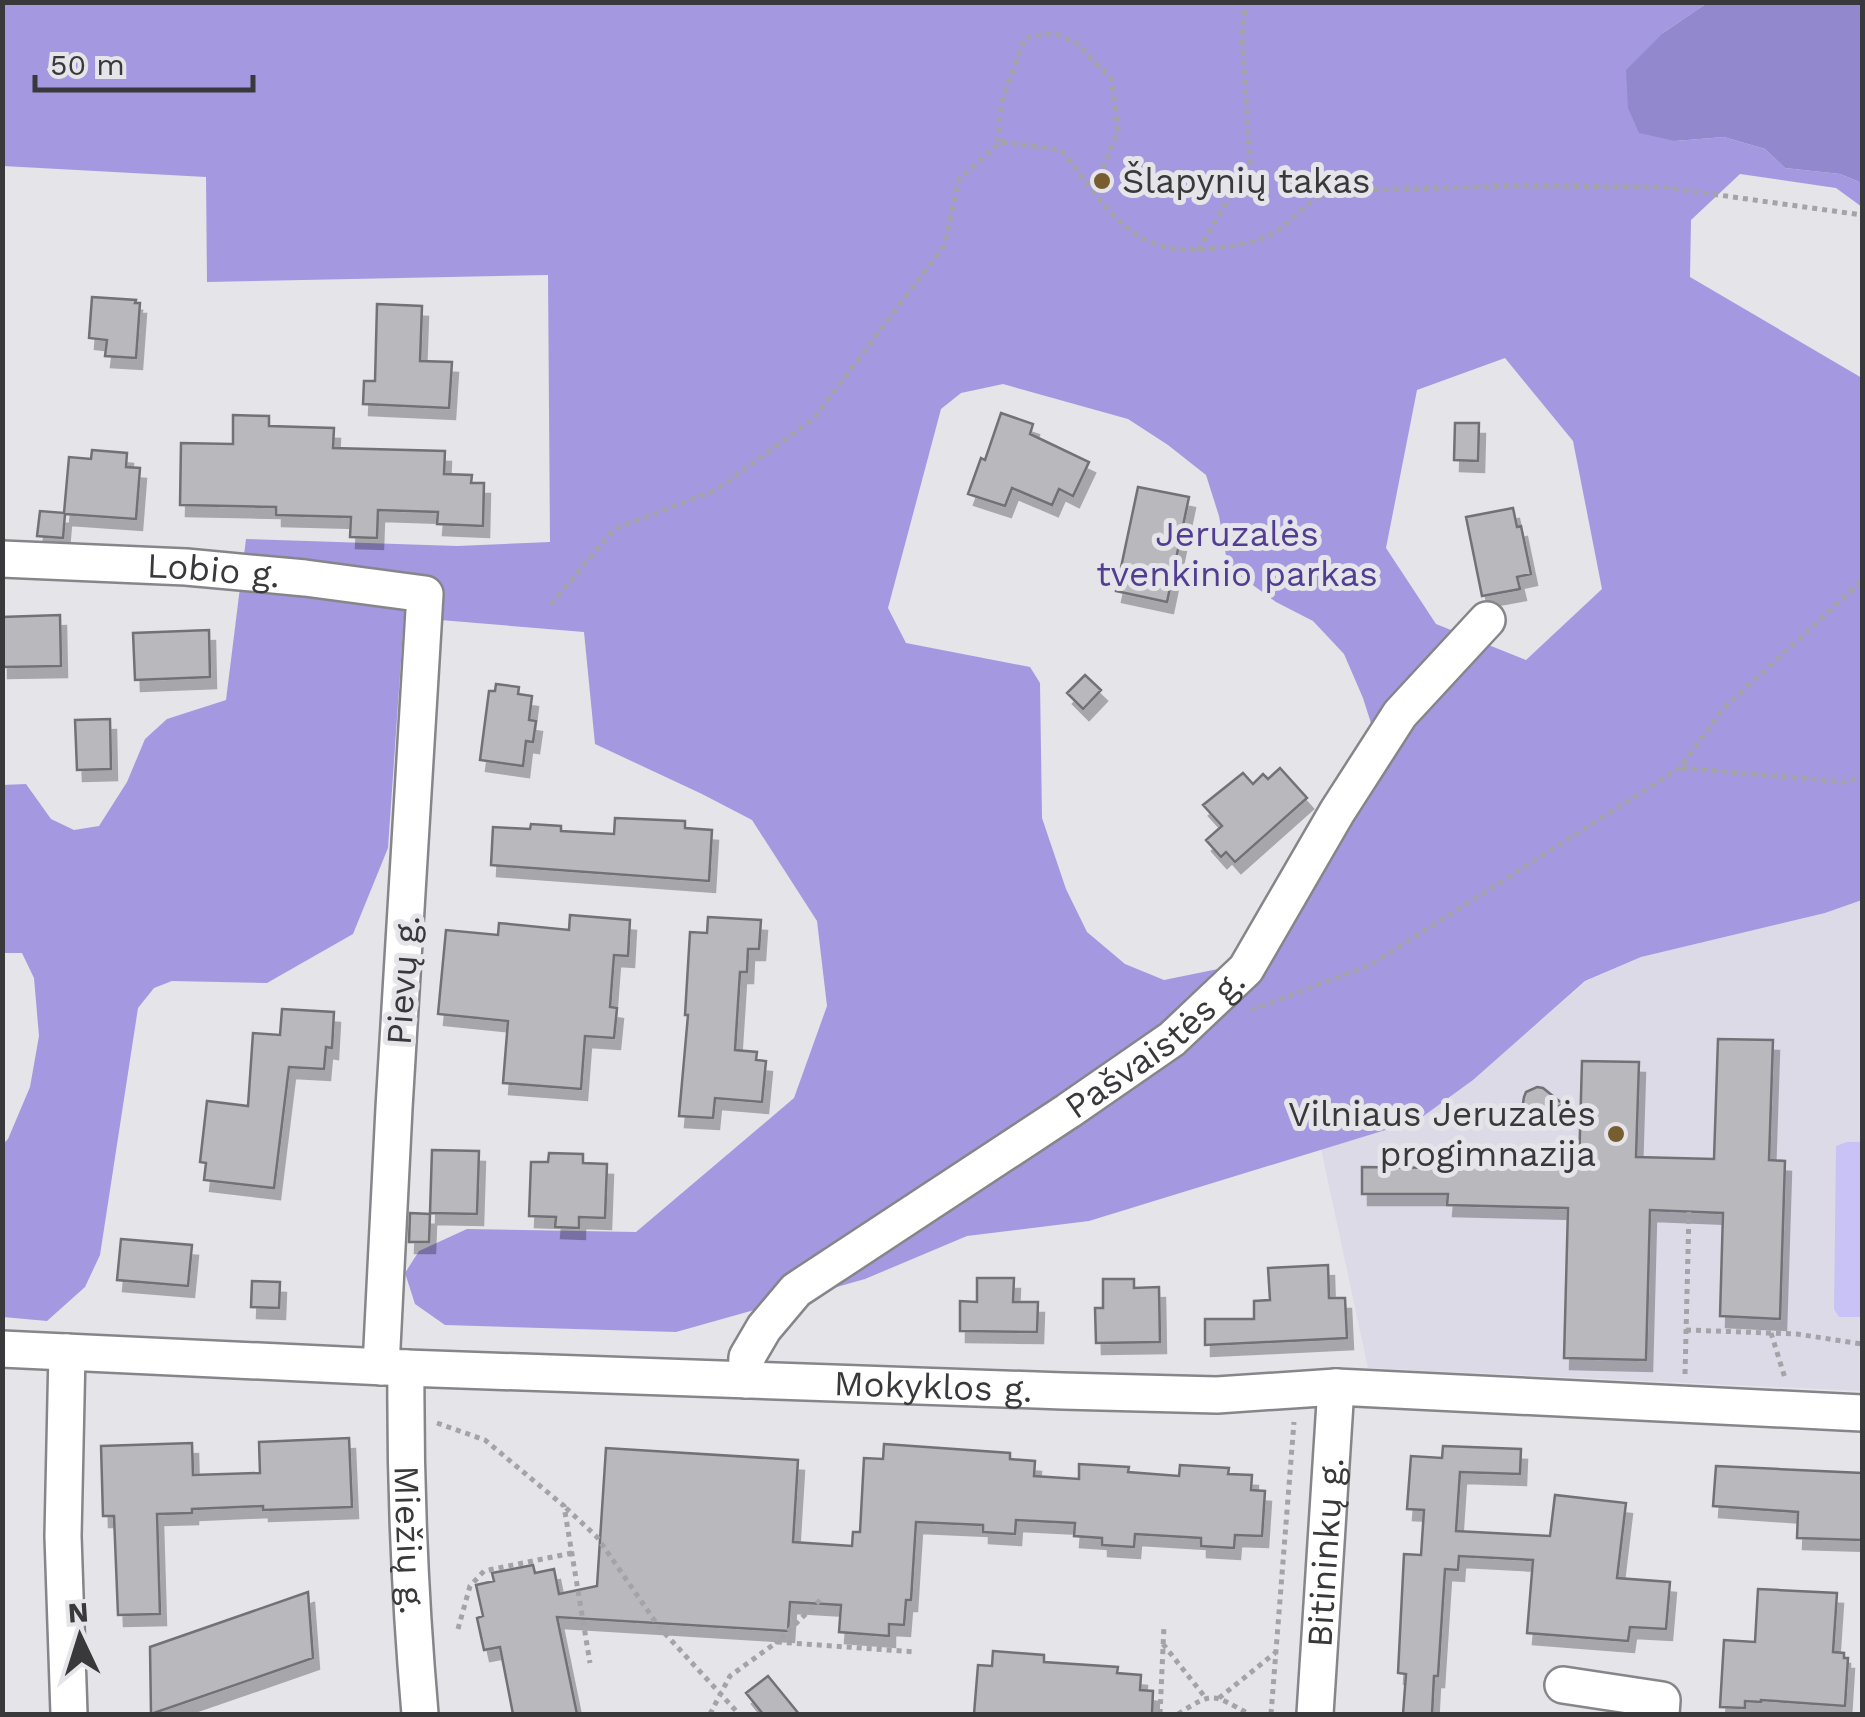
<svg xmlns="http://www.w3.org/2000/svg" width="1865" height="1717" font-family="'Work Sans',sans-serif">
<defs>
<filter id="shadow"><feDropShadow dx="6" dy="11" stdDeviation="0" flood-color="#0004"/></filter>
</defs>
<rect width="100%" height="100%" fill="#e4e4e9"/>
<path fill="#dcdae7" d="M1862,900v491l-494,-23 -47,-219 97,-29 55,-40 112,-98 56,-25 184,-44z"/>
<path fill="#c8c2f7" d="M1847,1142h15v175h-23l-5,-8 2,-163z"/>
<path fill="#a499e0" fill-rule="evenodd" d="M3,3h1704l-44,30 12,108 49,-4 41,12 20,19 55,6 22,9v24l-26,-19 -96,-14 -49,46 -1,57 172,101v522l-37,13 -184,44 -56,24 -112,99 -55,40 -329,101 -122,15 -102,43 -189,53 -231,-7 -30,-21 -10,-31 14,-22 48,-22 169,3 158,-134 33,-92 -10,-85 -65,-101 -50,-26 -107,-50 -11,-112 -180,-15 -16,231 -35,86 -86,49 -95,-2 -18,7 -16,20 -38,247 -15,32 -38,34 -44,-4v-173l5,-5 22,-52 9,-51 -5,-58 -12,-25h-19l-1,-168 24,-1 25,35 23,11 25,-4 28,-44 18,-43 22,-20 59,-19 20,-161 211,7 93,-4 -2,-267 -341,7 -1,-105 -203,-11zM1505,358l68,83 29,148 -76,71 -90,-36 -50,-76 31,-158zM1003,384l125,35 40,26 38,30 13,41 9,51 48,35 37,19 31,33 19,44 13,41 -90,186 -68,44 -54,11 -39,-16 -38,-32 -21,-43 -24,-71 -2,-135 -10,-16 -124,-24 -18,-35 53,-199 20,-16z"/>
<path fill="#9288cd" d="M1707,3h155v180l-22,-9 -55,-6 -20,-19 -41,-12 -49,4 -36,-8 -11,-25 -2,-38 37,-37z"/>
<path fill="#b8b8bd" stroke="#727276" stroke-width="2.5" filter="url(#shadow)" d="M92,297l44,3 -1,3h5l-4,55 -31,-2 2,-16 -18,-2z
M377,304l45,2 -2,55 32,1 -3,46 -86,-4 1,-23h11z
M1001,413l32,11 -3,10 59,28 -16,34 -14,-7 -7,16 -40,-17 -7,18 -37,-12 13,-36 4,2z
M233,415l36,1v10l65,2 -1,20 112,3 -1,23 28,1 -1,8h13l-1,43 -46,-2 1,-12 -60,-2 -1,28 -27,-1 1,-20 -75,-2v-8l-96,-2 1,-62 52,1z
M1455,423h24l-1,38 -24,-1z
M92,450l35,3 -1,14 14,1 -4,51 -71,-5 -2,24 -26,-2 3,-25 24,2 5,-56 22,2z
M1138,487l51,10 -22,105 -51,-11z
M1513,508l4,19 4,-1 10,48 -14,3 3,12 -38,7 -16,-79z
M60,615l1,51 -59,1v-50z
M209,630l1,47 -75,3 -2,-47z
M1085,675l16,15 -18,19 -16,-16z
M496,684l23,3 -1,7 14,2 -3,24 7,1 -3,21 -7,-1 -3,25 -43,-6 9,-69h6z
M110,719l1,50 -34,1 -2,-50z
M1280,768l27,30 -72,64 -9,-10 -5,5 -15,-17 16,-14 -19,-21 40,-32 10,11 10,-10 5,5z
M615,818l70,3v7l27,2 -3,51 -218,-16 2,-38 37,2 1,-5 30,2v5l53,3z
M570,915l60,5 -2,36 -14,-1 -4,52 7,1 -3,30 -29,-2 -4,53 -78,-6 5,-62 -70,-7 8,-84 52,5 1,-12 70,7z
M708,917l53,3 -2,29h-11l-1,23h-7l-5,78 22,2 -1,8 10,1 -4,41 -47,-4 -2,20 -34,-2 9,-101h-3l5,-83 17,1z
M282,1009l52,3 -2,36 -6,-1 -2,22 -35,-2 -15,121 -70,-8 2,-17 -6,-1 7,-61 41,5 5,-73 27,2z
M1718,1039l55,1 -4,120 16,1 -5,158 -60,-3 3,-103 -73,-3 -4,150 -82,-2 4,-150 -121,-3 1,-11h-86v-27l87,1v-5l130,4 3,-106 57,1 -3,95 78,2z
M1537,1087l6,1 20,16 -23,12 -11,-3 -6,-10 1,-6 2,-5z
M432,1150l47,1 -2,63 -47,-1z
M549,1153l34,1v9l24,1 -2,54 -26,-1v11l-24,-1 1,-10 -27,-1 2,-54h17z
M410,1213l20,1 -1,28h-20z
M121,1239l71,6 -4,41 -71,-6z
M1328,1265l1,33h16l2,40 -142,7v-26h49v-18l16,-1 -2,-32z
M977,1278h37l-1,24h25l-1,30 -77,-1v-30l17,1z
M1103,1279h31v9l25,-1 1,55 -64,1 -1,-35h8z
M252,1281l28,1 -1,26 -28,-1z
M349,1438l3,69 -89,3v-4l-71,3v4l-35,1 3,100 -42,1 -4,-99h-11l-2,-70 91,-3 1,32 67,-2 -1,-31z
M884,1444l126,9v6l25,2 -1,15 45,3v-15l50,3 -1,5 51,4 1,-11 49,3 -1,6 24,1 -1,15 14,1 -3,45 -27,-1 -1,13 -33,-2v-8l-66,-4 -1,13 -32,-2v-7l-28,-2 1,-13 -59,-3 -1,14 -32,-2v-7l-67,-3 -5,78h-5l-2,25 -15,-1v12l-50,-4 2,-27 -51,-3 -2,29 -231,-14 20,97h-64l-13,-67 -16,3 -7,-32 6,-2 -7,-31 18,-4 -2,-8 41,-8 2,8 19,-4 5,25 38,-8 9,-138 192,12 -5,82 59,4 1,-14h7l4,-74 19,1z
M1443,1446l78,3 -1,25 -60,-2 -4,59 94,5 5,-41 71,8 -9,75 53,4 -4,47 -36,-2 -2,14 -101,-8 6,-73 -74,-4 -1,14 -13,-1 -7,107h-4l-2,38h-29l3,-40 -8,-1 6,-119 17,1 3,-45 -17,-1 4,-53 31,2z
M1716,1466l146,7v67l-65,-2 1,-26 -85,-6z
M1758,1589l79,4 -4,59 11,1v5h4l-3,48 -84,-6v2l-16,-1v7l-25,-1 4,-67 31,2z
M308,1592l5,66 -162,56 -1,-67z
M993,1651l51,4v7l74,5 -1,6 24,2 -1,15 13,1 -1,23h-178l4,-49 14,1z
M768,1676l31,38h-36l-17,-21z"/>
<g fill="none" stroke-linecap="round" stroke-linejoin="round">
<defs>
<g id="minor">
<path id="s1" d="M2,559l184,8 119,11 120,16 -31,514 -13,259"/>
<path id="s2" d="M2,1349l404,19 657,23 154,4 119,-8 526,26"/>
<path d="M67,1352l-4,184 6,178"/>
<path id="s3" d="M406,1368c-1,116 4,231 14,346"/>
<path id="s4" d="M746,1380l1,-23 17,-29 32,-38 272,-179 104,-72 74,-70 91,-157 63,-98 87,-94"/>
<path d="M1563,1685l99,15 -1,14"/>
<path id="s5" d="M1315,1714l21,-327"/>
</g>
</defs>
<use href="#minor" stroke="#86868a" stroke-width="40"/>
<path stroke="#a4a4a8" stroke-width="5" stroke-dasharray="5 5" stroke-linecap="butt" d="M998,142l3,-39 24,-65 29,-5 22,10 35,35 7,53 -20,49 -7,7
M1198,250l52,-87 -8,-129 4,-32
M551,604l63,-75 102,-39 98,-72 130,-172 15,-67 42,-37 60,8c49,60 69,110 157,98 18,-3 36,-5 52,-13 25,-13 35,-35 61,-44l182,-5 148,1 201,28
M1682,768l163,14 17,-5
M1251,1010l119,-45 310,-197 43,-59 139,-128
M1686,1330l111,4 65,10
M1771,1333l14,45
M1685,1374l4,-162
M437,1423l48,17 79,66 26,157
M566,1508l31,29 62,90 80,87
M820,1600l-43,42 139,10
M458,1629l12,-43 14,-15 88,-18
M1163,1644l42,53
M1219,1698l56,-45
M710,1714l20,-38 47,-34
M1160,1714l4,-88
M1178,1714c36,-23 34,-20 71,0
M1271,1714l23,-292"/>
<use href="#minor" stroke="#fff" stroke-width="35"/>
</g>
<g fill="#775d2f" stroke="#e4e4e9" stroke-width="4">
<circle cx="1102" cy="181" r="10"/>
<circle cx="1616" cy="1134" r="10"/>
</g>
<g text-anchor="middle" stroke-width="10" stroke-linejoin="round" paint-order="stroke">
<g font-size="35" fill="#39393b" stroke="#e4e4e9" text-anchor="start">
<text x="1122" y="193">Šlapynių takas</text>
<text x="1596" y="1126" text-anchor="end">Vilniaus Jeruzalės<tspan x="1596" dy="40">progimnazija</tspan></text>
</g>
<g font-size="35" fill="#513d91" stroke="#e4e4e9">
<text x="1237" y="546">Jeruzalės<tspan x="1237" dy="40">tvenkinio parkas</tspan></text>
</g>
<g font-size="35" fill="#39393b" stroke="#e4e4e9">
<text dy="12" stroke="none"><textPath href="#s1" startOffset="212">Lobio g.</textPath></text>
<text transform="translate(403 980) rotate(-86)" y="12">Pievų g.</text>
<text dy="12" stroke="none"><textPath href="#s4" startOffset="542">Pašvaistės g.</textPath></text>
<text dy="12" stroke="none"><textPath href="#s2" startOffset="932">Mokyklos g.</textPath></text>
<text dy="12" stroke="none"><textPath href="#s3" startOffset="172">Miežių g.</textPath></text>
<text dy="12" stroke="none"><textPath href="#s5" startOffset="162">Bitininkų g.</textPath></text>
</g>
</g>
<rect width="1865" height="1717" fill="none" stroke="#39393b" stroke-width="10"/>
<g transform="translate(80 1637) rotate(356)" stroke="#e4e4e9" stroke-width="8" paint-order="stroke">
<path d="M0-8L18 38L0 25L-18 38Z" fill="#39393b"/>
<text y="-15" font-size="28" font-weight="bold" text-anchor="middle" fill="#39393b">N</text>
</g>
<path d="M35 75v15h218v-15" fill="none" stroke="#39393b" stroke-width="5"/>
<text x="50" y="75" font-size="30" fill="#39393b" stroke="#e4e4e9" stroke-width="8" paint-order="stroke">50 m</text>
</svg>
